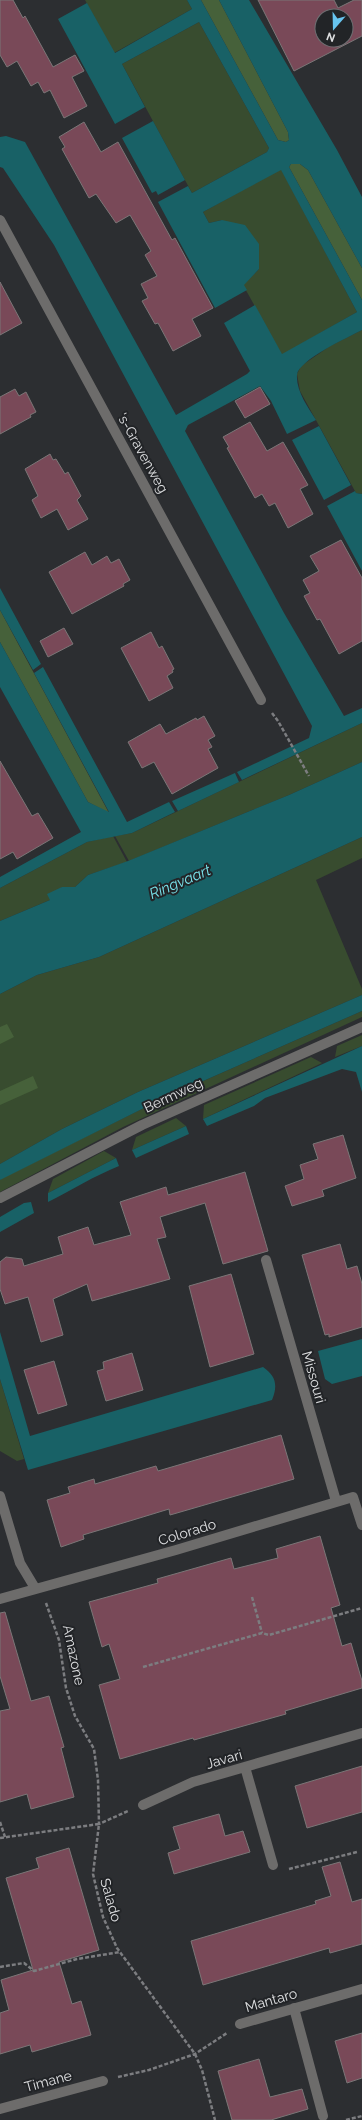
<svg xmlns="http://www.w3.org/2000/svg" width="362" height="2120" font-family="Raleway,sans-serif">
<rect width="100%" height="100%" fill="#2c2e31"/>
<path fill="#384c2f" d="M85,0h102l5,9 -78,44z
M199,22l70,126 -2,4 -75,41 -70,-129z
M281,169l76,143 -75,43 -39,-70 16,-16 -37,-49 -13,3 -6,-11z
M362,330v164l-6,-1 -56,-102 -3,-17 4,-8 29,-20z
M362,723v39l-73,33 -160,66 -14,-25 17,-3z
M113,836l14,26 -39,13 -13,12h-13l-12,13 -50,21v-33l87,-46z
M362,837v21l-46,22 46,109v6l-224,97 -76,37 -62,35v-170l37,-19 62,-18z
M362,1011v6l-239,110 -123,65v-12l2,-2 158,-78z
M362,1035v11l-27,11 2,-11z
M311,1057l11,6 -119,56 1,-14z
M176,1118l10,8 -54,24 4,-13z
M104,1151l12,7 -68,35 5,-14z
M0,1379l24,80 -7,2 -17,-10z"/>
<path fill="#46613a" d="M201,0h18l69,132 1,8 -3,2 -8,-2z
M291,164h9l8,6 54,98v32l-73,-133z
M0,610l109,203 -21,-11 -88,-160z
M7,1024l7,13 -14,7v-17z
M33,1076l5,12 -38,17v-14z"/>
<path fill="#186166" d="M187,0h14l77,140 8,2 3,-2 -1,-8 -69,-132h30l88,150 25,47v71l-54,-98 -8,-6h-9l-2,3 73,133v30c-13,7 -64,30 -65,45 -1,16 11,32 19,45l-29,14 -16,-33 -11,-15 -72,39 -3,6 99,182 60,103 18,-8v15l-120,57 -5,-8 72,-34 3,-12 -258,-481 -51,-77 -3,-1v-30l6,-1 19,6 151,273 71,-41 3,-3 -26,-48 31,-18 27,49 75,-42 -76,-142 -78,42 6,11 13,-3 23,5 14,19v25l-15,16 3,5 -32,18 -57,-106 30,-16 4,7 75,-41 2,-4 -70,-126 -77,42 23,43 -30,17 -57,-105 29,-16 28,50 77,-44z
M153,121l32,59 -27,15 -2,-4 -4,2 -30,-55z
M319,426l32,59 -27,15 -32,-60z
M355,491l1,2 6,1v77l-35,-65z
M0,588l41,76 -8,6 -33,-60z
M0,642l88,160 21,10 -75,-139 9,-6 84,155 42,-20 6,10 -43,21 -45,9 -87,46v-11l81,-45 -81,-145z
M362,762v75l-263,120 -62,18 -37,19v-73l50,-21 -3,-6 15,-7h13l13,-12 40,-14 161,-66z
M235,773l4,9 -61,29 -6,-10z
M362,995v16l-202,89 -160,80v-16l62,-35 76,-37z
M362,1046v46l-6,-20 -14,-3 -77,29 -11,8 -47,20 -4,-7z
M186,1126l3,8 -53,24 -4,-8z
M116,1158l3,8c-25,10 -47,24 -71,36v-9z
M31,1202l3,11 -34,19v-15l24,-14z
M0,1332l30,104 233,-69c13,9 15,18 9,33l-244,70 -28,-91z
M362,1339v37l-30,8 -7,-5 -7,-28z"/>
<path fill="#794958" stroke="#7b7677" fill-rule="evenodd" d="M0,0h13l10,18 2,-2 28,51 22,-12 9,16 -12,6 15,29 -23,12 -14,-28 -6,3 -6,-11 -7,4 -14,-25 -10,6 -7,-12z
M258,0h76l4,8 16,-8h8v36l-68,35zM322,16h24v24h-24z
M84,122l17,30 17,-10 54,98 3,-2 38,70 -21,11 9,17 -28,15 -15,-28 -3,1 -13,-23 6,-3 -7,-14 16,-8 -12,-21 6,-4 -21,-36 -14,8 -20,-29 -7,4 -27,-49 3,-2 -6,-10z
M0,282l22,41 -22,12z
M260,387l10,17 -25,14 -10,-17z
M15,389l4,7 7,-4 10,20 -6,3 1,2 -31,17v-37z
M250,422l17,29 16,-9 25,43 -8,4 13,25 -25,14 -13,-25 -6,3 -7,-12 -7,4 -28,-50 2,-1 -6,-10z
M50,454l3,6 3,-1 9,15 3,-2 13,24 -4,4 11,19 -20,11 -11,-21 -16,9 -9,-18 6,-4 -13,-27z
M341,540l21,38v63l-23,13 -19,-35 -3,1 -13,-24 6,-3 -7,-13 16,-9 -9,-15z
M85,552l7,13 15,-9 4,7 8,-4 11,21 -7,4 1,2 -52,28 -23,-42z
M64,628l9,16 -25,13 -8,-16z
M151,632l8,16 3,-2 12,23 -2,1 1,2 -6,4 6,12 -24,13 -28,-53z
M204,716l11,20 -7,4 4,7 -4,2 10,19 -46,26 -18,-32 -12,6 -14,-26 32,-18 6,10 30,-16 1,2z
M0,761l32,55 6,-3 15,25 -36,21 -4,-7 -13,7z
M343,1135l13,43 -34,12 2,6 -32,10 -7,-20 19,-7 -4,-14 18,-6 -5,-15z
M245,1172l23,79 -45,13 -18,-61 -45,14 6,20 -9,2 13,40 -78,22 -5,-17 -34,15 10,36 -22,7 -13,-45 -23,7 -5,-15v-27l6,-5 16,2 2,7 39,-12 -5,-17 30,-10 6,18 37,-10 -11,-33 46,-15 2,8z
M340,1244l7,25 10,-3 5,18v43l-33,10v-3l-4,1 -23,-80z
M231,1274l23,80 -44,13 -21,-81z
M132,1353l11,37 -37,11 -9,-30 7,-2 -1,-7z
M54,1361l13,44 -29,9 -14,-44z
M281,1435l13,44 -124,36 -1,-6 -36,11 -50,15 1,4 -23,8 -14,-47 23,-7 -2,-6 26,-8 1,5 61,-18 2,5z
M320,1536l20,69 -9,3 11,38 9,-3 11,38v7l-77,23 1,3 -39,11 -53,15 -1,-2 -73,21 -21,-74 21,-6 -11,-35 -7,3 -13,-45 69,-19 -1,-4 74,-21 3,11 44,-11 -2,-9z
M5,1612l26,89 18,-5 15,51 -3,1 13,49 -43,12 -4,-15 -27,8v-91l10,-2 -10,-33v-63z
M362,1766v46l-55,16 -12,-42z
M219,1814l6,22 18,-5 7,21 -76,22 -6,-21 12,-4 -7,-22z
M69,1848l30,102 -40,12 13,42 9,-3 10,34 -59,17 -2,-7 -30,9v-41l9,-3 -8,-30 32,-10 -27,-92 33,-10 -3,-10z
M340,1862l12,40 10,-3v45l-32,9 -1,-5 -126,37 -12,-44 125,-37 -1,-3 16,-5 -9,-29z
M362,2033v45l-15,5 -12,-42z
M259,2059l11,38 32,-8 6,20 -37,11h-39l-14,-49z"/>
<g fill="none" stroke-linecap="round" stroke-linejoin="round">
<path stroke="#7c7d80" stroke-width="2.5" stroke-dasharray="4 2" stroke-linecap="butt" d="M272,713l6,8 31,55
M252,1597l10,36
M46,1603l13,37 7,48 9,28 19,33 4,31 1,44 29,-13
M143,1667l119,-34 7,2 93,-27
M0,1822l5,15
M0,1838l99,-14 -6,50 10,43 14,31 78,106 7,16 13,50
M289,1869l68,-17
M0,1967l24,-4 10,8 43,-12 43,-7
M118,2077l31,-7 46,-16 32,-21
M346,2120l16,-4"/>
<path stroke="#6d6c6b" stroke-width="10" d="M0,220l261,480
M0,1198l142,-73 220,-98
M266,1260l70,241
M0,1496l20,67 15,25
M0,1599l176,-49 177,-53 9,28
M245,1767l28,98
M143,1805l50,-23 169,-49
M294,2008l29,108
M240,2024l122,-35
M0,2109l103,-28"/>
</g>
<g text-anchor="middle" stroke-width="4" stroke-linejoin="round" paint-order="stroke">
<g font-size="14" fill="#dfe0e2" stroke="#222427">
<text transform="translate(143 453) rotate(61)" y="5">'s-Gravenweg</text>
<text transform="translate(173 1095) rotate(-25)" y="5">Bermweg</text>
<text transform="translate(314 1377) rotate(74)" y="5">Missouri</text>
<text transform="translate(187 1532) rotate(-17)" y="5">Colorado</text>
<text transform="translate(74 1655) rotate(78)" y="5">Amazone</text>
<text transform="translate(224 1759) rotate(-16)" y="5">Javari</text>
<text transform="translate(111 1900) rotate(74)" y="5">Salado</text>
<text transform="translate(271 2000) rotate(-16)" y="5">Mantaro</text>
<text transform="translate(48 2081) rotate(-15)" y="5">Timane</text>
</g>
<g font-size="15" font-style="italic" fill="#7ae4ec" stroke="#222427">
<text transform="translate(180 882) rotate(-23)" y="5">Ringvaart</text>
</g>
</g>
<g transform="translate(334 28) rotate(200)"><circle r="19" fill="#222427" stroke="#6e6f72"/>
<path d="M0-3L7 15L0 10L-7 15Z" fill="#67c4ef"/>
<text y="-6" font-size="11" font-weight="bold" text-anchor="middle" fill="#dfe0e2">N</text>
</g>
</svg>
